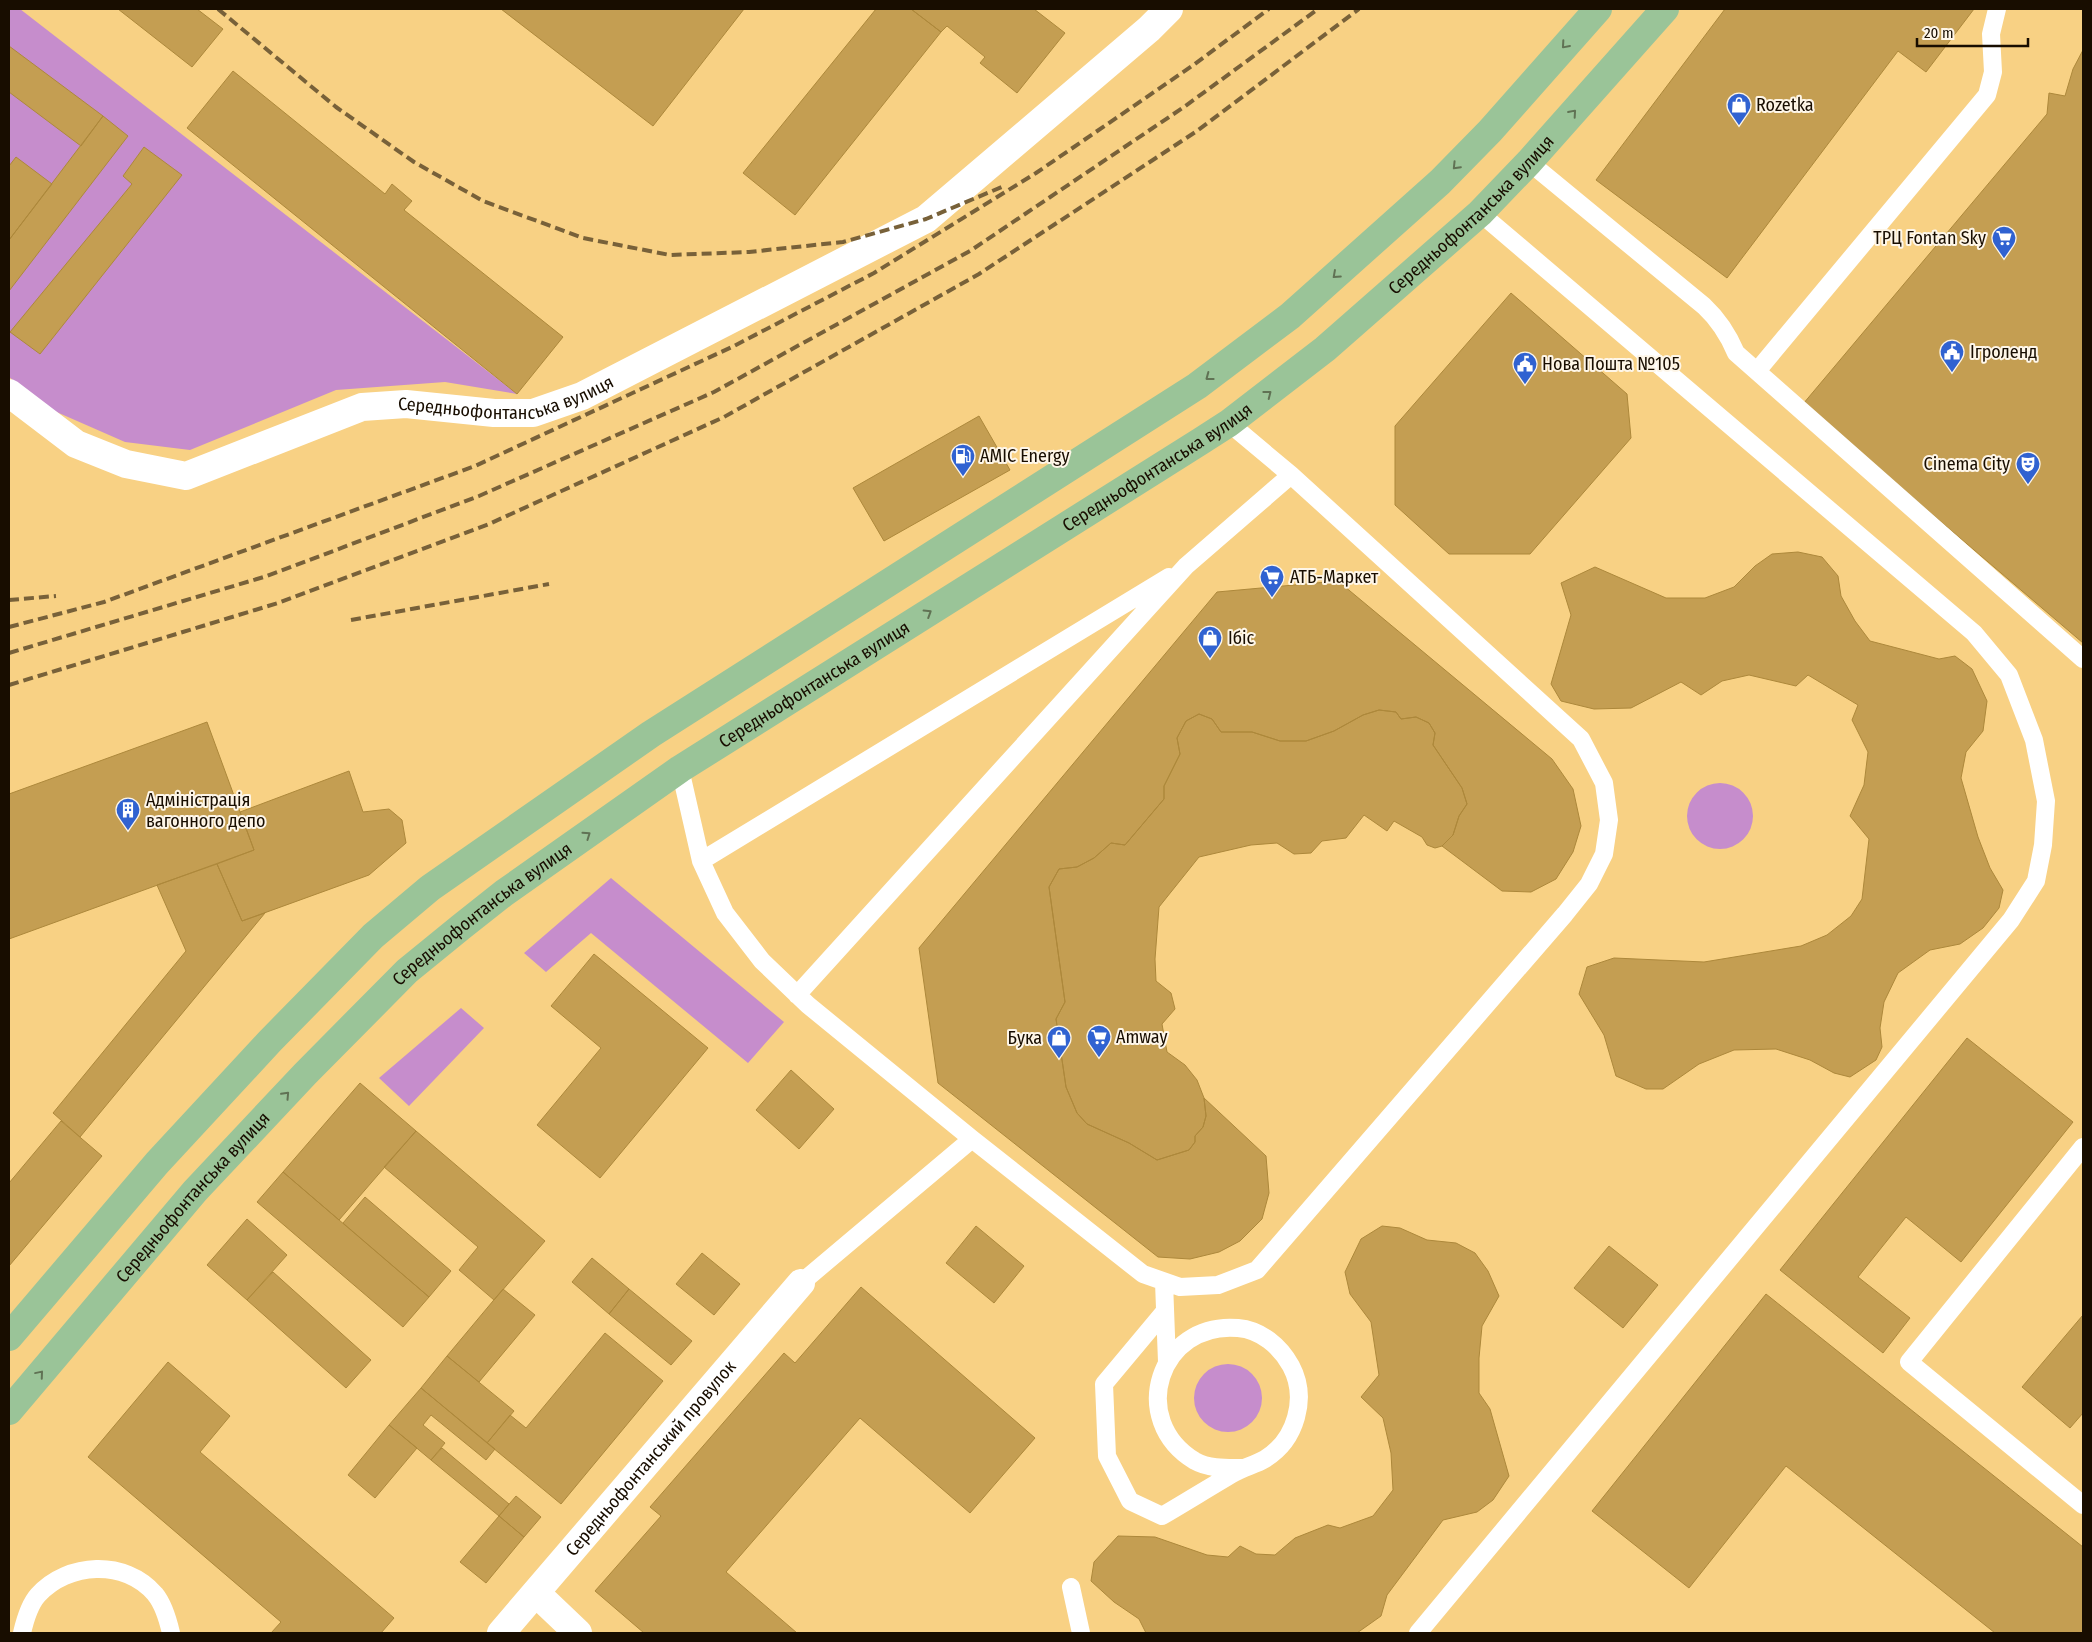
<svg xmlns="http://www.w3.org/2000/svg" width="2092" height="1642" font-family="'Fira Sans Condensed',sans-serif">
<rect width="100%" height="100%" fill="#f8d184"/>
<path fill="#c68dcc" d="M9,9h11l497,385 -72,-12 -109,8 -146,60 -65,-8 -73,-32 -43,-33z
M1687 816a33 33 0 1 1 66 0a33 33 0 1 1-66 0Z
M611,878l173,144 -36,41 -157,-130 -45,39 -22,-19z
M461,1008l23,20 -75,78 -30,-28z
M1194 1398a34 34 0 1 1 68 0a34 34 0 1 1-68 0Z"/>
<path fill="#c49e52" stroke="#ad883b" d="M118,9h79l26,20 -31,38z
M501,9h243l-91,117z
M876,9h35l30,23 -146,183 -52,-42z
M911,9h123l31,24 -48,60 -37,-30 5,-6 -38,-31 -6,6z
M1725,9h249l-48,63 -28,-21 -171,227 -131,-98z
M9,46l94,70 -22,30 -72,-54z
M2083,50v593l-280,-239 244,-290 2,-21 16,3 8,-27z
M233,71l152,123 7,-10 20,17 -8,9 159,127 -46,57 -330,-266z
M103,116l25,20 -119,155v-51z
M144,147l38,28 -142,179 -30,-22 122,-148 -9,-8z
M16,157l36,27 -43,56v-74z
M1511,293l116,101 4,44 -101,116h-81l-54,-49v-79z
M979,416l31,54 -126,71 -31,-53z
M1798,552l24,5 16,19 3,20 14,25 15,20 69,18 16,-3 17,13 15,32 -4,30 -17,21 -5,26 17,59 12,31 13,22 -4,18 -16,20 -23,16 -30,6 -32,23 -14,29 -4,26 2,19 -6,13 -26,17 -16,-4 -24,-13 -34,-11 -42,1 -35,14 -36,25h-17l-30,-13 -12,-41 -25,-41 8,-27 27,-9 90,4 97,-16 26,-11 24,-19 11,-17 7,-60 -19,-23 14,-31 4,-33 -16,-32 6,-15 -50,-30 -12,11 -47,-11 -27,6 -21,14 -20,-13 -50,26 -37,1 -33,-8 -10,-17 20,-69 -10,-32 34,-16 71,31h39l29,-11 21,-21 17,-12z
M1338,581l214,178 21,30 8,37 -8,26 -17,27 -25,13 -29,-1 -60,-45 11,-11 6,-19 8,-12 -5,-16 -29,-43 2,-12 -6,-10 -13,-6 -15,2 -5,-7 -17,-2 -16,5 -29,16 -28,10h-26l-28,-9h-31l-9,-13 -13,-5 -13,7 -9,17 3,16 -16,32v13l-39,46 -14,-2 -17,15 -17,9 -18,2 -10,18 16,115 -9,17 10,68 11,26 10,11 42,19 28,17 32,-10 6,-8v-6l8,-9 3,-11 -2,-18 62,58 3,37 -7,26 -22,22 -21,11 -29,7 -32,-2 -220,-174 -19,-135 298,-356z
M1379,710l17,2 5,7 15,-2 13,6 6,10 -2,12 29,43 5,16 -8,12 -6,19 -11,11 -7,2 -8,-3 -5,-8 -28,-16 -7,10 -23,-16 -18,23 -24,3 -11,12 -17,1 -17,-11 -26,2 -52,12 -40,50 -4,52 1,22 15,12 4,16 -13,15 5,28 18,13 12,15 7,18 2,18 -3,11 -8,9v6l-6,8 -32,10 -28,-17 -42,-19 -10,-11 -11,-26 -10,-68 9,-17 -16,-115 10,-18 18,-2 17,-9 17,-15 14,2 39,-46v-13l16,-32 -3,-16 9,-17 13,-7 13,5 9,13h31l28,9h26l28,-10 29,-16z
M207,722l47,128 -245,89v-145z
M349,771l14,41 26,-3 13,11 4,23 -37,32 -127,46 -25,-57 37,-14 -14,-38z
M217,864l25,57 23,-8 -185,224 -27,-24 133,-162 -29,-66z
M594,954l114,94 -108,130 -63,-53 64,-77 -50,-42z
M1967,1038l106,84 -112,140 -55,-45 -48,60 52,41 -27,35 -103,-83z
M791,1070l43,39 -35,40 -43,-39z
M360,1083l56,48 -77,89 -56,-48z
M61,1121l41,35 -93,110v-83z
M416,1131l129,110 -51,59 -35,-30 19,-23 -94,-80z
M283,1172l146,125 -26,30 -146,-125z
M365,1197l86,74 -22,26 -86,-74z
M247,1219l40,36 -40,45 -40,-35z
M976,1226l48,40 -30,37 -48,-40z
M1382,1226l18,2 27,12 29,3 19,10 13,18 11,25 -17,30 -3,32v35l11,16 19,67 -16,24 -16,12 -34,8 -56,75 -6,21 -24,17h-211l-7,-14 -25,-17 -23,-21 3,-19 24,-26 37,1 52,18 21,2 12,-11 16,8 19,1 20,-17 33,-13 12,3 33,-12 20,-26 -2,-37 -8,-35 -22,-21 18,-22 -8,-53 -21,-28 -5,-22 16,-33z
M1609,1246l49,39 -35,43 -49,-40z
M702,1253l38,31 -26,31 -38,-31z
M592,1258l37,31 -20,25 -37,-32z
M273,1272l98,88 -25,28 -99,-88z
M861,1287l174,151 -65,75 -110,-95 -134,154 71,61h-153l-49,-42 66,-75 -11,-9 134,-154 11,10z
M503,1289l32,26 -56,67 -32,-26z
M629,1289l63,52 -21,24 -62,-51z
M1766,1294l317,253v86h-88l-209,-167 -97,122 -97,-77z
M2083,1315v98l-13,15 -48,-41z
M605,1333l58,48 -102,123 -74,-61 23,-28 16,13z
M447,1356l67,55 -27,32 -66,-55z
M168,1362l62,54 -30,36 194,166 -13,15h-110l10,-11 -193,-165z
M421,1388l74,61 -9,11 -55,-45 -8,10 22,18 -14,17 -42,-35z
M389,1425l28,23 -42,50 -27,-23z
M442,1448l67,56 -10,12 -68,-56z
M516,1496l25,21 -17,20 -25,-21z
M499,1516l25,21 -38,46 -26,-21z"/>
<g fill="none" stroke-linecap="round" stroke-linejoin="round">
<path stroke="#fff" stroke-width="18" d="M1529,162l175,144c15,14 24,28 32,47l347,306
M1757,371l230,-276 6,-23 -2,-38 6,-25
M680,769l21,92 24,52 37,48 46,44 164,134 171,135 37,13 38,-2 39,-15 308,-356 24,-30 15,-30 5,-34 -5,-37 -23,-44 -290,-264 -62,-52
M701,861l468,-284
M797,995l389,-429 105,-91
M2083,1147l-174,215 174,143
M1164,1282l3,80
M801,1283l171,-144
M1165,1311l-61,73 3,72 23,45 32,15c24,-14 48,-29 72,-43 10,-6 21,-8 31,-14 31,-19 43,-61 26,-93 -11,-20 -30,-36 -53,-38 -79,-7 -111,92 -43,133 14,8 32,7 48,7
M1071,1587l10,46
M22,1633c3,-13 7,-28 16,-38 30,-33 87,-36 117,-1 9,11 13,26 16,39
M1418,1633l593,-713 25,-39 7,-36 3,-44 -12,-61 -25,-65 -35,-42 -494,-420"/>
<g stroke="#fff" stroke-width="28">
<path id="s1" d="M9,393l67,51 50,20 60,12 176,-69 44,-3 88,9h39l49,-17 344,-177 223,-190 20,-20"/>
<path d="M536,1593l42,40"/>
<path id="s2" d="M501,1633l300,-350"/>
</g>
<g stroke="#9ac498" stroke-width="28">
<path d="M9,1337l148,-174 113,-122 103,-105 57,-48 221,-154 546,-348 93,-70 150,-134 50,-51 108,-122"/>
<path id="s3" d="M9,1411l186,-220 110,-117 102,-103 54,-44 43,-34 176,-124 521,-328 28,-18 96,-74 155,-136 49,-51 136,-153"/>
</g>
<path stroke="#786139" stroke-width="4" stroke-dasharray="10 5" stroke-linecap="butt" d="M218,9l118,98 78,55 69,39 100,37 87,17 79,-3 94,-10 83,-23 78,-33
M9,600l47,-4
M351,620l198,-36
M9,627l95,-25 371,-136 259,-120 140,-73 162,-100 156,-107 77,-57
M9,653l258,-77 212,-80 235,-104 256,-141 214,-144 134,-98
M9,685l269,-82 211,-79 235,-107 255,-143 218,-143 162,-122"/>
</g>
<defs><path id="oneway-chevron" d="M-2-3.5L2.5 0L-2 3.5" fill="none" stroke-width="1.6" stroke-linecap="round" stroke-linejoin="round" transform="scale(1.25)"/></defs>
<g stroke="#607254">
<use href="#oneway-chevron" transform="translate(1565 45) rotate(131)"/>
<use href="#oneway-chevron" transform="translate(1573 113) rotate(-49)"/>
<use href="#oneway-chevron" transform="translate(1456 166) rotate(134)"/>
<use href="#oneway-chevron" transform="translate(1336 275) rotate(138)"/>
<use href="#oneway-chevron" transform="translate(1209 377) rotate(143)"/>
<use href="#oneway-chevron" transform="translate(1268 394) rotate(-38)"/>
<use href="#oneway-chevron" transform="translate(928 613) rotate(-32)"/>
<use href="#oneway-chevron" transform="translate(587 835) rotate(-35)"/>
<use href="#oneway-chevron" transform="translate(286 1095) rotate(-47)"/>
<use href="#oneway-chevron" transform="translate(40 1374) rotate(-50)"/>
</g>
<defs>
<symbol id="shop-pin" viewBox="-11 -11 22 30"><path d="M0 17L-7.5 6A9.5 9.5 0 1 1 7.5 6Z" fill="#3062d1" stroke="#fef6e8"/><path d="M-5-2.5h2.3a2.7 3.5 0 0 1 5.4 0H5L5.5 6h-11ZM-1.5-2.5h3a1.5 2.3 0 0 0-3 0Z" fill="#fff"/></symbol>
<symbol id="supermarket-pin" viewBox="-11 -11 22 30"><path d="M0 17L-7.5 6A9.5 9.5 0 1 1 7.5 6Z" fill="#3062d1" stroke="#fef6e8"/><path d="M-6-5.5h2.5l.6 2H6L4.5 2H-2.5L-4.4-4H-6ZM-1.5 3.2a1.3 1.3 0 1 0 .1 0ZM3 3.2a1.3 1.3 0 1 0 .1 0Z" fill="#fff"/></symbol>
<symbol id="civic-pin" viewBox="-11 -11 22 30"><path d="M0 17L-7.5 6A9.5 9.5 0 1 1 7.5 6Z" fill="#3062d1" stroke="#fef6e8"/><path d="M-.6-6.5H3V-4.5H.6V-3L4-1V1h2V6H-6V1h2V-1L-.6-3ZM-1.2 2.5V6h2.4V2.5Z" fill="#fff"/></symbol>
<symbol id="fuel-pin" viewBox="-11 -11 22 30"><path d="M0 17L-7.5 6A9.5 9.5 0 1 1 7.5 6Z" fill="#3062d1" stroke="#fef6e8"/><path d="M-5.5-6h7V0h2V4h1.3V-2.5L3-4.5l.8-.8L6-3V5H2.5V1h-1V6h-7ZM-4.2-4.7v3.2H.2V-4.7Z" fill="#fff"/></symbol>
<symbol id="theatre-pin" viewBox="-11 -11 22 30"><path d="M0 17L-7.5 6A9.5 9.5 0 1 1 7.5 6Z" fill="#3062d1" stroke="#fef6e8"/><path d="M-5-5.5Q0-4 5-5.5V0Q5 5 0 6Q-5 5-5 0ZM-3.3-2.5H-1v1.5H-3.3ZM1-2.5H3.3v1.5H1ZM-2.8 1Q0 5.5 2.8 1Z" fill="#fff"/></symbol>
<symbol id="building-pin" viewBox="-11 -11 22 30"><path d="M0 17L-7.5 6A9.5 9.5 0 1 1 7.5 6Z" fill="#3062d1" stroke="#fef6e8"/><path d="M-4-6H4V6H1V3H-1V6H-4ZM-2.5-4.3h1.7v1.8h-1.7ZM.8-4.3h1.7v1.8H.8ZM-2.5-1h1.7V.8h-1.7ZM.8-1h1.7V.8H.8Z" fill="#fff"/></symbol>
</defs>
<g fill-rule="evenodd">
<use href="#shop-pin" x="1725" y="91" width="28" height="38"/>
<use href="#supermarket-pin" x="1990" y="224" width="28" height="38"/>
<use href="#civic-pin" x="1938" y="338" width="28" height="38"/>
<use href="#civic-pin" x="1511" y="350" width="28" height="38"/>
<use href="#fuel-pin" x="949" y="442" width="28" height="38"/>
<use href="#theatre-pin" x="2014" y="450" width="28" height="38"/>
<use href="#supermarket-pin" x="1258" y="563" width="28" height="38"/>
<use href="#shop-pin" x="1196" y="624" width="28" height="38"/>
<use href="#building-pin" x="114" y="796" width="28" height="38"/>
<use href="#supermarket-pin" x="1085" y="1023" width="28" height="38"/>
<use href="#shop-pin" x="1045" y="1024" width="28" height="38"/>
</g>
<g text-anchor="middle" stroke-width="4" stroke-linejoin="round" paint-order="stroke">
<g font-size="18" fill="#180d00" stroke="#fef6e8" text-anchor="start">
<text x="1756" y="111">Rozetka</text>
<text x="1986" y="244" text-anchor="end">ТРЦ Fontan Sky</text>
<text x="1970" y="358">Ігроленд</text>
<text x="1542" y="370">Нова Пошта №105</text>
<text x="980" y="462">AMIC Energy</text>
<text x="2010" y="470" text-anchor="end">Cinema City</text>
<text x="1290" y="583">АТБ-Маркет</text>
<text x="1228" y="644">Ібіс</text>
<text x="146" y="806">Адміністрація<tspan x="146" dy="21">вагонного депо</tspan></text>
<text x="1116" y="1043">Amway</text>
<text x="1042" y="1044" text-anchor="end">Бука</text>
</g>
<g font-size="18" fill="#180d00" stroke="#fef6e8">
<text dy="6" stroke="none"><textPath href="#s3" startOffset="1902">Середньофонтанська вулиця</textPath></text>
<text dy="6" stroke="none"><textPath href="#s1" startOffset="535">Середньофонтанська вулиця</textPath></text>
<text dy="6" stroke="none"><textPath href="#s3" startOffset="1498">Середньофонтанська вулиця</textPath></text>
<text dy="6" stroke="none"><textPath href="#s3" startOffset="1092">Середньофонтанська вулиця</textPath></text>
<text dy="6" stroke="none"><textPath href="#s3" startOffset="688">Середньофонтанська вулиця</textPath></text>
<text dy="6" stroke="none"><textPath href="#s3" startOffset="282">Середньофонтанська вулиця</textPath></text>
<text dy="6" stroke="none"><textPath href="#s2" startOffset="230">Середньофонтанський провулок</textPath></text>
</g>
</g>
<rect width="2092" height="1642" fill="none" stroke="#180d00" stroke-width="20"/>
<path d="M1917 38v8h111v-8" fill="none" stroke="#180d00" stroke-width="2.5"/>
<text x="1924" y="38" font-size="15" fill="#180d00" stroke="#fef6e8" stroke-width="4" paint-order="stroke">20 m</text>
</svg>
